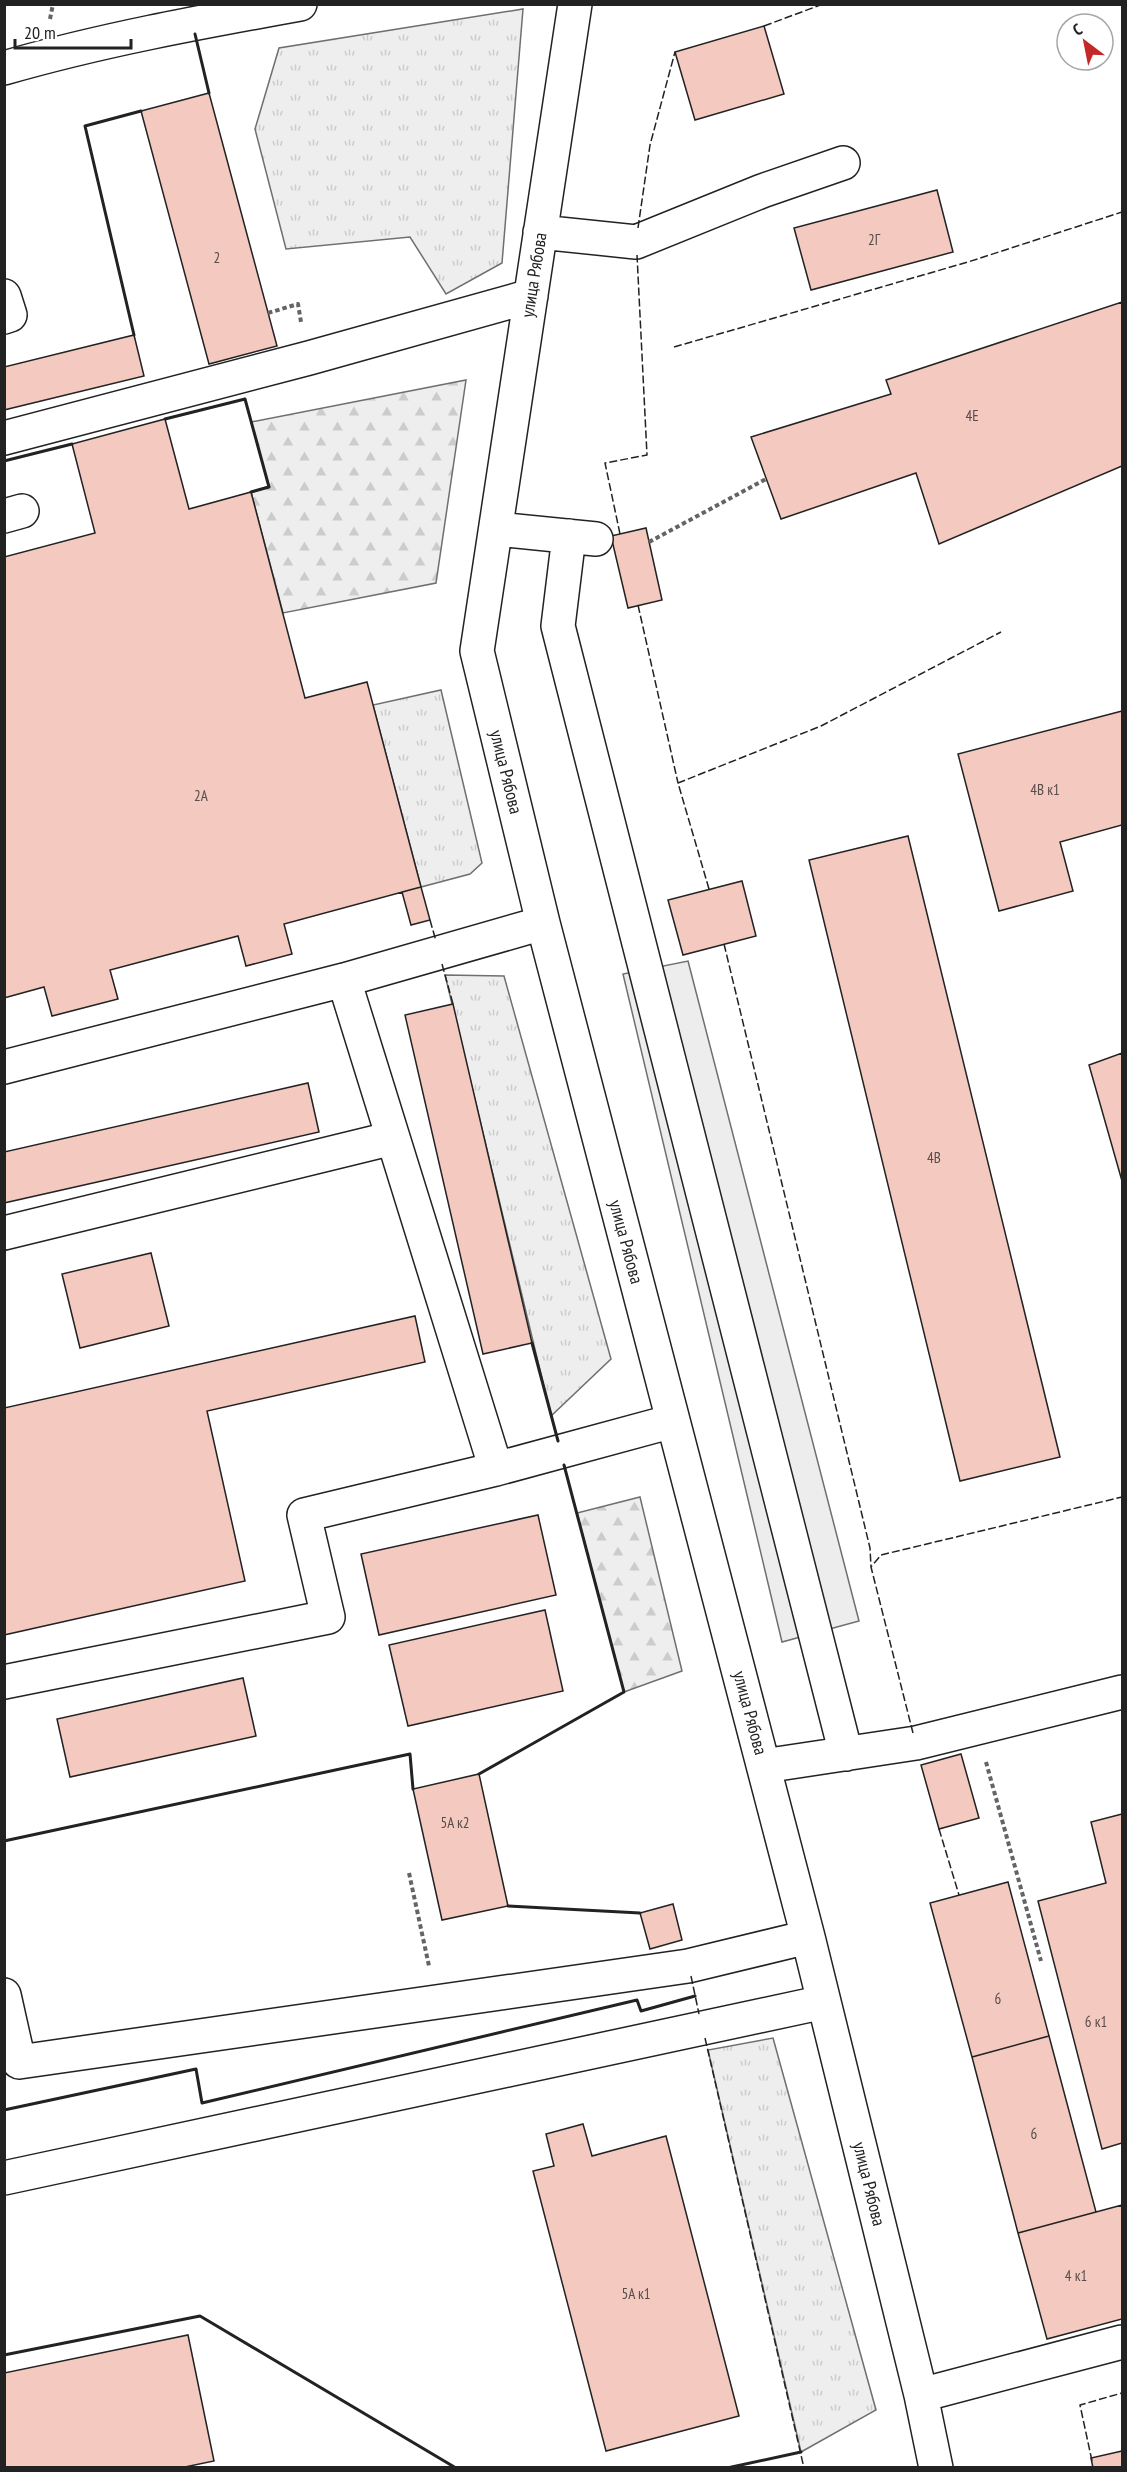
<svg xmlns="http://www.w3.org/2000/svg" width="1127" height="2472" font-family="'PT Sans Narrow',sans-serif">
<defs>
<pattern id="grass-tufts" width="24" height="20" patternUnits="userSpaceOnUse" patternTransform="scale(1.5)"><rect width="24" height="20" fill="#eee"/><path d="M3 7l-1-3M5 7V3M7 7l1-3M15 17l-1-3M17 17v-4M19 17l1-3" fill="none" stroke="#ccc"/></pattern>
<pattern id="forest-firs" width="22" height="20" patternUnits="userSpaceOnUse" patternTransform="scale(1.5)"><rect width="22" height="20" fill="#eee"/><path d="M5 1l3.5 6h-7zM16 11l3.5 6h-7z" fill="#ccc"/></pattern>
</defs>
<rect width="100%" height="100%" fill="#fff"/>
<path fill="url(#grass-tufts)" stroke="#6f6f6f" stroke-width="1.5" d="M523,9l-21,254 -56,31 -36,-57 -124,12 -31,-120 24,-81z
M441,690l41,173 -12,11 -49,13 -48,-182z
M445,975l59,1 107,383 -60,57z
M773,2038l103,372 -75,42 -93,-402z"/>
<path fill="url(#forest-firs)" stroke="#6f6f6f" stroke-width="1.5" d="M466,380l-30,203 -153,30 -32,-121 18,-6 -18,-64z
M640,1497l42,174 -58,21 -47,-179z"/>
<path fill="#ededed" stroke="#6f6f6f" stroke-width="1.5" d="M688,961l171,660 -77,21 -159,-668z"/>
<path fill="#f3c9c0" stroke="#222" stroke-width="1.5" d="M764,26l20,68 -89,26 -20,-68z
M209,93l68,253 -68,18 -68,-253z
M937,190l16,62 -142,38 -17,-62z
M1122,302v164l-183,78 -23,-71 -135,46 -30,-82 140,-43 -5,-14z
M134,335l10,41 -140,34v-43z
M165,419l24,90 62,-17 54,206 62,-16 54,205 -137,37 8,30 -46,12 -8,-30 -128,34 8,29 -66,17 -8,-29 -40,11v-441l91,-24 -23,-89z
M646,528l16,72 -34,8 -17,-72z
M1122,711v114l-62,17 13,49 -74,20 -41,-157z
M908,836l152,621 -100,24 -151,-621z
M742,881l14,55 -73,19 -15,-55z
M421,887l9,33 -19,5 -9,-33z
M453,1004l79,339 -49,11 -78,-339z
M1122,1053v128l-33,-116z
M308,1083l11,49 -315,71v-51z
M151,1253l18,73 -89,22 -18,-74z
M415,1316l10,46 -218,49 38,170 -241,54v-227z
M538,1515l18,80 -177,40 -18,-81z
M545,1610l18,81 -155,35 -19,-81z
M243,1678l13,58 -186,41 -13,-58z
M961,1754l18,64 -40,11 -18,-64z
M479,1774l29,132 -66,14 -29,-131z
M1122,1814v329l-20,6 -64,-248 68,-18 -15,-61z
M1008,1882l41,154 -77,21 -42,-154z
M673,1904l9,36 -32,9 -10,-36z
M1049,2036l47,176 -78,21 -46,-176z
M583,2124l9,32 74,-20 73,280 -133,35 -73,-280 21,-5 -8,-32z
M1122,2205v114l-75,20 -29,-106z
M188,2335l26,126 -34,7h-176v-95z
M1122,2451v17h-29l-2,-10z"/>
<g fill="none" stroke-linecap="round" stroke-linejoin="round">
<defs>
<path id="minor" d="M575,4l-98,647 66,272 265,1014 113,458 15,73
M4,68c97,-28 196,-46 296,-64
M540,232l96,10 126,-51 81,-28
M4,296l6,19 -6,2
M4,438l305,-80 222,-62
M4,516l18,-5
M496,529l100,10
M569,536l-11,90 288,1128
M4,1067l340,-87 199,-57
M4,1233l389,-95
M496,1469l177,-48
M4,1682l324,-65 -24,-102 192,-46 -152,-489
M764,1766l152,-23 206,-51
M4,1995l15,67 669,-96 120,-29
M4,2178l820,-176
M921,2395l201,-53"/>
</defs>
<use href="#minor" stroke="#222" stroke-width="36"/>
<path stroke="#646464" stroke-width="4" stroke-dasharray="4.5 3" stroke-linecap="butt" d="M50,19l3,-15
M268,313l30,-9 3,18
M649,542l117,-63
M986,1762l55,199
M409,1873l20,93"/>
<use href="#minor" stroke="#fff" stroke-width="33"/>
<path stroke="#222" stroke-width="1.5" stroke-dasharray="8 3" stroke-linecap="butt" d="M764,26l59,-22
M638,228l12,-83 25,-93
M674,347l294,-85 154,-50
M620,534l-15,-71 42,-8 -10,-200
M638,605l40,178
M709,889l-31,-106 143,-57 180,-94
M430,920l6,21
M724,944l146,604 1,19
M442,964l11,40
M913,1733l-42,-166 10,-12 241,-58
M939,1829l20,66
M691,1976l8,38
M705,2038l99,430
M1092,2461l-12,-56 42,-12"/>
<path stroke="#222" stroke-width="3" d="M195,34l14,59
M134,335l-49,-209 56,-15
M165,419l80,-20 24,88 -18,5
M4,461l68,-17
M532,1343l26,98
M479,1774l145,-82 -60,-227
M4,1841l406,-87 3,35
M508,1906l132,7
M4,2110l192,-41 6,34 435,-103 4,11 54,-15
M4,2355l196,-39 256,152
M727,2468l74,-16"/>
</g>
<g text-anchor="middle" stroke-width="4.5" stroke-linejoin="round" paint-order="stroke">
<g font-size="15" fill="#564c4a">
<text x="874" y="245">2Г</text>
<text x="217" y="263">2</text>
<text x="972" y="421">4Е</text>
<text x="1045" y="795">4В к1</text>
<text x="201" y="801">2А</text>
<text x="934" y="1163">4В</text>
<text x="455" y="1828">5А к2</text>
<text x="998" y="2004">6</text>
<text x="1096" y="2027">6 к1</text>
<text x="1034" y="2139">6</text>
<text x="1076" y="2281">4 к1</text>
<text x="636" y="2299">5А к1</text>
</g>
<g font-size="18" fill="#222" stroke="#fff">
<text transform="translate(534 275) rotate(-81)" y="6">улица Рябова</text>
<text transform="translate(506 772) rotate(76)" y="6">улица Рябова</text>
<text transform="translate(626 1242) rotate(75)" y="6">улица Рябова</text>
<text transform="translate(750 1713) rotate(75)" y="6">улица Рябова</text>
<text transform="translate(869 2184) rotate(76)" y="6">улица Рябова</text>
</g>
</g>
<rect width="1127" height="2472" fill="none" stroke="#222222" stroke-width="12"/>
<g transform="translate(1085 42) rotate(328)"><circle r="28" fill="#ffffff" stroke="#a7a7a7" stroke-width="1.5"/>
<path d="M0-4.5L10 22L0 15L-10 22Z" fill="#c62828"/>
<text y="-9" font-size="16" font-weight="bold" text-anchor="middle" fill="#222222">С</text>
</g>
<path d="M15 39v9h116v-9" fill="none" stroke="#222222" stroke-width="3"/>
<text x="24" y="39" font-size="18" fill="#222222" stroke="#ffffff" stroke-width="4.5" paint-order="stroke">20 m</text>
</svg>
